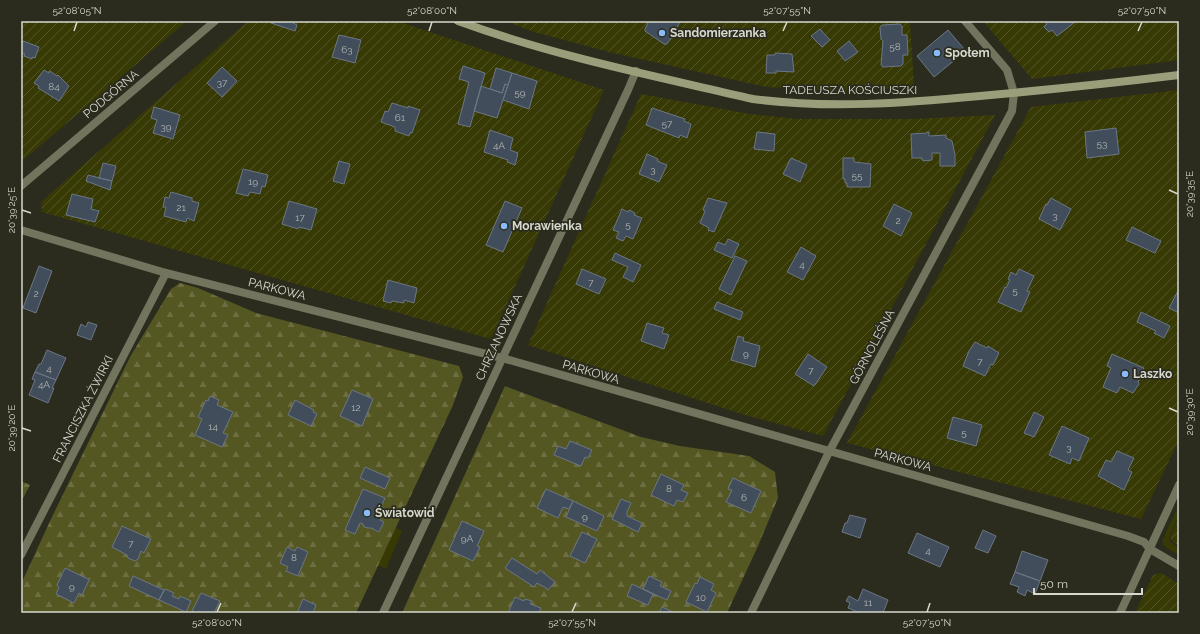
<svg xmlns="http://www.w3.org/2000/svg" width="1200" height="634" font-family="Raleway,sans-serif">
<defs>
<pattern id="forest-firs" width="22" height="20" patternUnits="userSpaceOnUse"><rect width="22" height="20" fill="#555723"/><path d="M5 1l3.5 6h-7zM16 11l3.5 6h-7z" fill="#6d6e42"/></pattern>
<pattern id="garden-furrows" width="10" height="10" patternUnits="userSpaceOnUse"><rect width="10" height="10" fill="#383a05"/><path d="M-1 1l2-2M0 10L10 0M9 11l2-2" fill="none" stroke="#545628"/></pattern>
</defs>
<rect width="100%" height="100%" fill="#2b2c1d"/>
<path fill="#383a05" d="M1179,505v10l-10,22 1,5 9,6v7l-14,-8 -3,-6z
M390,525l12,6 -16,38 -56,-27z"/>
<path fill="url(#forest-firs)" d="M180,283l18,5 58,25 203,53 4,11 -10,28 -97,208h-335v-29l30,-65 79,-162 41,-68z
M505,386l136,51 39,9 69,10 26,16 3,26 -20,48 -31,67h-325z
M21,481l9,4 -9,17z"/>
<path fill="url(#garden-furrows)" d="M21,21h166l-166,141z
M248,21h149l207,69 -113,249 -449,-127 -1,-10z
M506,21h404l4,66 -71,4 -77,-4 -157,-35 -75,-20z
M983,21h196v39l-147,19z
M1179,90v350l-38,79 -294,-76 184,-336z
M641,94l109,20 47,5h116l82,-4 -172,321 -78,-21 -217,-70z
M1179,518v28l-7,-5 -2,-4z
M1161,573l18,11v29h-44l18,-38z"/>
<path fill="#424d5b" stroke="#6b7786" d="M272,21h22l-1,2 4,2 -2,6 -24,-8z
M647,21h32v3l-3,5 2,3v3l-3,3h-4l-4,6h-3l-19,-13v-2l3,-6z
M1044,21h31v1l-18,14 -5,-6 -3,2 -5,-5 3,-3z
M900,24l2,2v9h5l1,20h-5v9l-2,2 -18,1 -2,-2 2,-24 -2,-2 -1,-12 2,-2z
M820,29l10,11 -8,7 -11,-11z
M948,30l17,20 1,-1 1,1 -33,27 -17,-21z
M339,35l22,5 -6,23 -23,-6z
M23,41l16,6 -4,11 -3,-1v2l-8,-3 1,-2 -4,-1v-8z
M849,41l9,11 -13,9 -8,-10z
M775,53l17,1 2,18 -18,-1v2h-10l1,-18h8z
M463,66l22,7 -15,54 -12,-3 11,-42 -10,-3z
M222,67l15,14 -15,16 -15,-14z
M496,68l16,5 -4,12 -3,-1 -3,9 -12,-4z
M44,70l5,3 1,-2 7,5 1,-1 11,11 -10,15 -21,-13 1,-2 -5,-3z
M512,73l25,8 -8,28 -26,-9z
M505,84l3,1 -11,33 -23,-7 7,-25 21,7z
M392,103l16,5v-2l12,4 -8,23h-2l-1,3 -14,-5v-4l-14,-5 4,-11 3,1z
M154,107l26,8 -7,24 -20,-6 4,-13 -6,-2z
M652,108l33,11 -1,2 7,3 -4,14 -7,-3 -1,3 -33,-13z
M1116,128l3,26 -32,4 -2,-26z
M490,130l23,8 -3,12 8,3 -3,12 -8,-3 1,-2 -24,-8z
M757,132l18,2 -1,17 -20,-2z
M927,132h2v4l17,-1v3l6,3 3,14v11h-15v-13h-8v7l-9,1 -1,-3h-10l-1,-24 16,-1z
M647,154l11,5 -1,2 10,4 -8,17 -20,-8z
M791,158l16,7 -7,17 -17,-8z
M843,158h11v4l17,2 -1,23h-23v-4h-2v-4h-2z
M339,161l11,3 -6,20 -11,-3z
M103,163l13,3 -4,15 -13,-3z
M243,169l25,6 -3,12 -3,-1 -2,8 -10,-2 -2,4 -12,-3z
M88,175l24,6 -2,9 -24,-9z
M171,192l21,6v3l7,2 -5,18 -7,-3 -1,4 -22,-6 2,-9h-3l2,-10 4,1z
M72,194l21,5 -2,10 8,2 -4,11 -29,-7z
M708,198l19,5 -13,29 -6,-2 1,-2 -9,-5 5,-12 -2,-1z
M1051,198l20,11 -11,21 -21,-11 7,-15 1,1z
M289,201l28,8 -6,21 -12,-3 -1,2 -16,-5z
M505,201l17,7 -19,44 -17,-7z
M894,204l18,9 -11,23 -18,-10z
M622,209l6,3 1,-2 6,3 -1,2 8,3 -9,21 -7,-3 -3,5 -7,-3 3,-6 -6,-2z
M1132,227l29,14 -6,12 -29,-13z
M728,239l11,5 -7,14 -18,-8 4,-8 7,3z
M801,247l15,9 -13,24 -16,-8z
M615,253l26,12 -8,17 -10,-5 5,-10 -16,-7z
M735,256l12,5 -16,34 -12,-6z
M39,266l13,5 -16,42 -13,-5z
M582,269l24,10 -7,15 -23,-10z
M1019,269l15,7 -7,15 3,1 -9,20 -23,-10 7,-15 1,1 4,-8 -2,-1 3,-7 5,3z
M388,280l29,8 -3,15 -10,-3v3l-12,-2 -1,2 -8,-2z
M1179,289v24l-10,-5z
M717,302l26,10 -3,8 -26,-11z
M1141,312l29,14 -6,12 -10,-5 2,-2 -19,-9z
M88,322l9,3 -6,15 -14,-5 4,-11 5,3z
M647,323l17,5 -2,5 7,2 -5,14 -23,-8z
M738,336l6,2 -1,3 17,5 -5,21 -24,-7z
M975,342l12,6 1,-2 11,7 -6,12 -2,-1 -6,12 -22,-10 6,-15z
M47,350l19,8 -10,22 -21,-8 4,-8h2z
M808,354l19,13 -13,19 -19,-12z
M1112,354l32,14 -6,14 1,2 -6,9 -13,-6 -3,6 -14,-6 8,-19 -4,-2z
M35,372l21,8 -4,8h2l-6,15 -19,-8 6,-15 -3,-1z
M352,390l21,9 -11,27 -22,-10z
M210,396l9,4 -2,5 16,7 -10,21 5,2 -6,12 -27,-12 7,-16 -4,-2 8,-17 2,1z
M295,400l19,10 -1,2 4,2 -6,12 -23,-11z
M1034,412l10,5 -10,20 -10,-4z
M953,417l29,8 -6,21 -29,-8z
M1062,426l27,12 -10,23 -7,-3 -2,6 -21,-9z
M570,441l22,9 -4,8 -3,-1 -4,9 -27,-11 4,-9 8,3z
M1117,451l17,7 -6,12 4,2 -8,18 -26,-14 8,-16 5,2z
M365,467l25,11 -5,11 -25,-11z
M661,474l23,11 -3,5 7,3 -5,9 -6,-2 -3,6 -23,-11z
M733,478l28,13 -10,22 -25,-11 6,-12 -4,-1z
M363,489l22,9 -4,9 4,2 -5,11 4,2 -5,10 -8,-4h-3l-4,-1 -1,-3 -3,-1 -5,11 -10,-4z
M546,489l27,12 -4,8 -6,-2 -5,11 -21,-10z
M621,499l10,4 -4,9v4l15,7 -4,9 -26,-13z
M573,501l31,15 -7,15 -31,-14z
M850,515l16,4 -6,19 -18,-6 3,-9h2z
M462,521l22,10 -7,15 3,1 -7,14 -24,-11z
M122,526l29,13 -7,14 -3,-2 -3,8 -3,2 -7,-3 -1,-3 -15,-8z
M983,530l13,6 -8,17 -13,-5z
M582,532l15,7 -12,24 -15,-7z
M917,533l32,14 -9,20 -32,-14z
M287,547l8,4 2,-4 11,5 -10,24 -12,-5 2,-4 -8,-4z
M1022,551l26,9 -8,21 -25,-9z
M512,558l25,16 3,-4 15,12 -7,8 -2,-2 -9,-5 -3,4 -29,-19z
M65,568l23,11 2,-1 -8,17 -3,-2 -5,10 -18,-9 3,-7 -2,-2z
M1015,572l25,9 -5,13 -8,-4 -2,6 -8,-4 2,-5 -9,-3z
M133,576l31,14 -5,10 -30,-14z
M649,576l13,6 -2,4 11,5 -4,9 -24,-11z
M700,577l14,7 -3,6 5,3 -9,19 -21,-10 9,-19 2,1z
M632,584l21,10 -5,11 -21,-9z
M165,589l9,4 -2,3 7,3 1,-3 11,5 -5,11 -27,-12z
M863,589l25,11 -5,13h-23l-12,-5 2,-5 -4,-2 3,-5 9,5z
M201,593l19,8 -6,12h-18l-4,-2z
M515,597l9,4 1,-2 7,2 -2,3 11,4 -2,5h-31z
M303,599l13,6 -3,8h-16z
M662,607l13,6h-16z"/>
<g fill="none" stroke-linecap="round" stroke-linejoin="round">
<path stroke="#72745e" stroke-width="8" d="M21,186l194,-165
M21,230l145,43 336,85 626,178 16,6 6,7 29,17
M21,555l145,-282
M383,613l245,-523 8,-19
M751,613l78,-161 183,-341 2,-18 -7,-23 -42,-49
M1120,613l59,-128"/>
<path stroke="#9b9e7a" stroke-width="8" d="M458,21c96,35 196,55 295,78 76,10 152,4 227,-3 66,-6 133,-13 199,-21"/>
</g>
<path fill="none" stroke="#d7d8ce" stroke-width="1.5" d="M74,31l3,-9M429,31l3,-9M783,31l4,-9M1138,31l4,-9M1169,190l9,4M22,210l9,3M1169,408l9,4M22,428l9,3M217,612l4,-9M572,612l4,-9M927,612l3,-9"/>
<g fill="#87bbfb" stroke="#2b2c1d" stroke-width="1.5">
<circle cx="662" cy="33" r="4"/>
<circle cx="937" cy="53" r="4"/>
<circle cx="504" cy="226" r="4"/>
<circle cx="1125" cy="374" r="4"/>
<circle cx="367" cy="513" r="4"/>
</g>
<g text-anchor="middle" stroke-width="3.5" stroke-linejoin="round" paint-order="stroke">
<g font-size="10" fill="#b2b5b1">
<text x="895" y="50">58</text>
<text x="347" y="53">63</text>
<text x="222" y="86">37</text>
<text x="54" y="90">84</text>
<text x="520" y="96">59</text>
<text x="400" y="121">61</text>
<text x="667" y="127">57</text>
<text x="166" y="130">39</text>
<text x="1102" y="147">53</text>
<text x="499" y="149">4A</text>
<text x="653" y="173">3</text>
<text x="857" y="179">55</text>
<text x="253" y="185">19</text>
<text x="181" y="211">21</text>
<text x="1055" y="219">3</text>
<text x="300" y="221">17</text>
<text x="898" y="224">2</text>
<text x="628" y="228">5</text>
<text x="802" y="268">4</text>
<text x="591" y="286">7</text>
<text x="1015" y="294">5</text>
<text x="36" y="297">2</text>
<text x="746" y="357">9</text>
<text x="980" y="365">7</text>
<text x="49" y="372">4</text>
<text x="811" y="374">7</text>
<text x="44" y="388">4A</text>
<text x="356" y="411">12</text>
<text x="213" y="430">14</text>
<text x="964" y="436">5</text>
<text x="1069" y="451">3</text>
<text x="669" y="492">8</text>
<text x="744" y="501">6</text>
<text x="585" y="520">9</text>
<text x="467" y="542">9A</text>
<text x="131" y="547">7</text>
<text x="928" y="554">4</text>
<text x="294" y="561">8</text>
<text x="72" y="590">9</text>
<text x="701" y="601">10</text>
<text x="868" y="606">11</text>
</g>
<g font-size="12" font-weight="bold" fill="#d7d8ce" stroke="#2b2c1d" text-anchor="start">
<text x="670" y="37">Sandomierzanka</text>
<text x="945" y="57">Społem</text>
<text x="512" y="230">Morawienka</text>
<text x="1133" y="378">Laszko</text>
<text x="375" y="517">Światowid</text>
</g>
<g font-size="12" fill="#d7d8ce" stroke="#2b2c1d">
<text x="850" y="94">TADEUSZA KOŚCIUSZKI</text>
<text transform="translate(111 94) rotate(-40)" y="4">PODGÓRNA</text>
<text transform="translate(277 289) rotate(14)" y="4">PARKOWA</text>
<text transform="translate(499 337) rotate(-65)" y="4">CHRZANOWSKA</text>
<text transform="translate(872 347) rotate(-62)" y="4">GÓRNOLEŚNA</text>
<text transform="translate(591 372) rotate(16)" y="4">PARKOWA</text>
<text transform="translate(83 409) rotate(-63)" y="4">FRANCISZKA ŻWIRKI</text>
<text transform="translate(903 460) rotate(15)" y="4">PARKOWA</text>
</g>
</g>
<rect width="1200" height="634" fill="none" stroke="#2b2c1d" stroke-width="44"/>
<path d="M1034 588v6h108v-6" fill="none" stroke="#d7d8ce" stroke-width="2"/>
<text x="1040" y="588" font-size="12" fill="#d7d8ce" stroke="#2b2c1d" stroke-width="3" paint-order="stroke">50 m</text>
<rect x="22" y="22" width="1156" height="590" fill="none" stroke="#d7d8ce" stroke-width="1.5"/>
<g font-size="10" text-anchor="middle" fill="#d7d8ce">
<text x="77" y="14">52°08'05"N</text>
<text x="432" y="14">52°08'00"N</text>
<text x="787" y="14">52°07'55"N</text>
<text x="1142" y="14">52°07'50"N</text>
<text transform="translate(1189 194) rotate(-90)" y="4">20°39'35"E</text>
<text transform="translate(11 210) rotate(-90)" y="4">20°39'25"E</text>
<text transform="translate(1189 412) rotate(-90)" y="4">20°39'30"E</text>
<text transform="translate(11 428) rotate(-90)" y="4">20°39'20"E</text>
<text x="217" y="626">52°08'00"N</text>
<text x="572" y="626">52°07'55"N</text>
<text x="927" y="626">52°07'50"N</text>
</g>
</svg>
